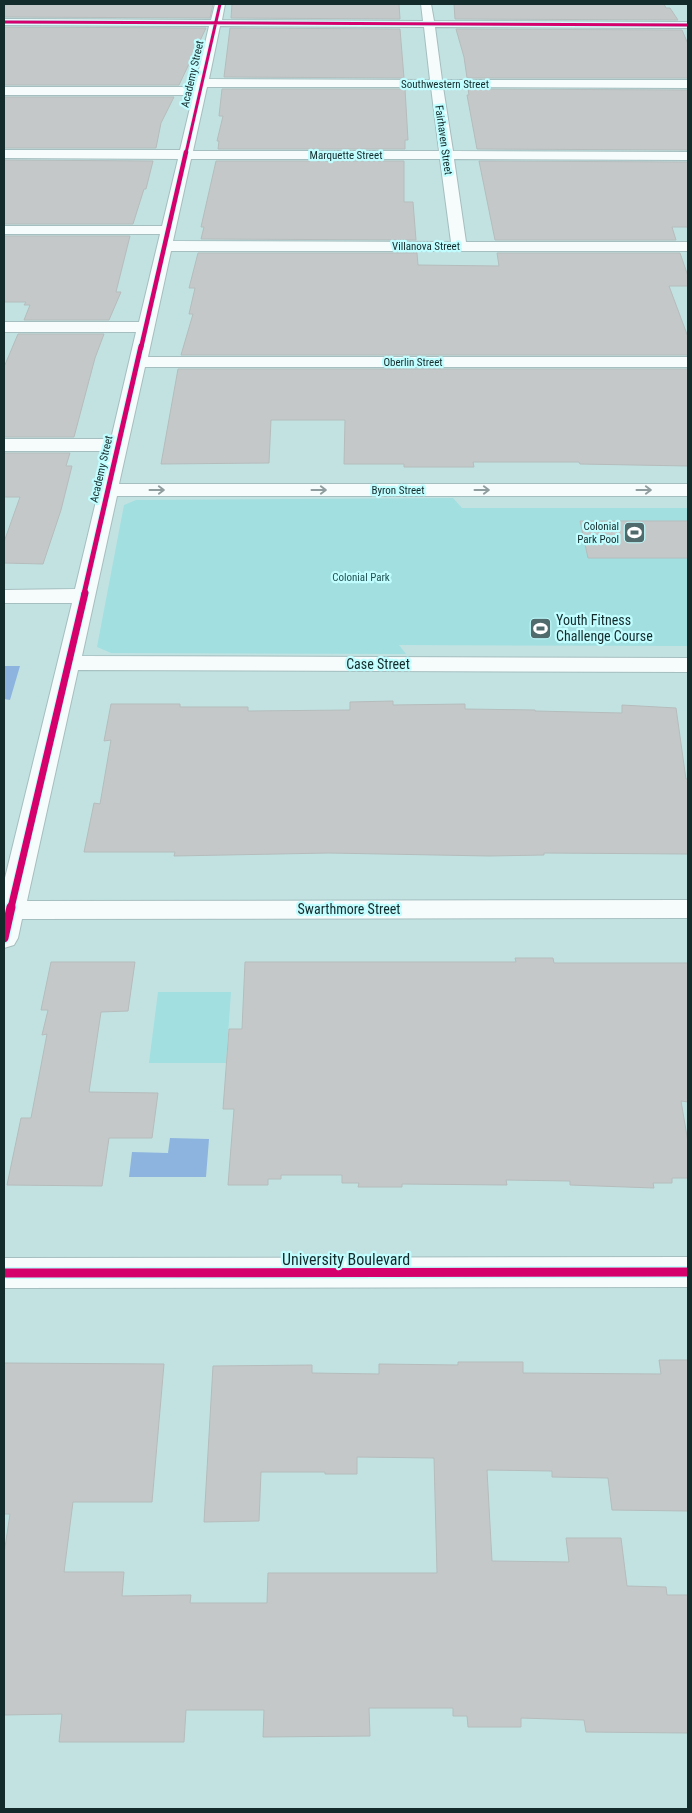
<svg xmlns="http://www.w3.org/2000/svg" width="692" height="1813" font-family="'Roboto Condensed',sans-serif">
<rect width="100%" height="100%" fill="#c2e2e2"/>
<path fill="#a2dfe0" d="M453,498l9,10h226v138l-289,-1 7,9 -295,-1 -14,-6 27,-142 12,-5z
M158,992h73l-5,71h-77z"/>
<path fill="#8db4de" d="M4,666h16l-10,34 -6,-1z
M170,1138l39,1 -3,38h-77l3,-25 36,1z"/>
<path fill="#c4c8c9" stroke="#b6bcbc" d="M14,4h199l-3,14 -206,-1v-12z
M232,4h167l1,15 -169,-1z
M454,4h210l2,4h4l8,12 -223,-1z
M4,27l202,1 -27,57h-175z
M230,28l170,1 4,49 -180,-1z
M456,29l226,1 6,14v34h-221l-3,-21z
M222,89h183l3,51h-3v9h-187l1,-8h-2l6,-25h-4z
M468,89l220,1v60l-211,-1 -10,-54h2z
M4,97h170l-13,26 -5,25h-152z
M4,160l149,1 -7,28h-2l-11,35h-129z
M216,161h188v41h9l3,38 -215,-1 3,-12h-3z
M479,161l209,1v65h-16l4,13h-181z
M4,236h126l-14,56h5l-12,28h-85l6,-15h-6l2,-3h-22z
M198,253h219l1,12 81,1 -2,-13h183l8,23v10h-19l19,51v18h-507l12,-41h-4l6,-26h-6z
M18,334h86l-9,24 -21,79h-70v-70z
M178,369h510v97l-108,-2 -1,-2h-106l1,5h-70v-3h-60l1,-44h-74l-2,43 -108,1z
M4,453h66l-4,13h6l-11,44 -18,54 -39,-1v-21l16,-45h-16z
M580,521h108v37h-100z
M393,701v4l72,-1v5l70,1v1l87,2v-8l54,3 10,71h2v75l-144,-1v2l-55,1 -160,-3 -155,3 1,-4h-91l10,-49 6,1 11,-64 -7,1 7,-37h69v3h68v4l102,-1v-8z
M515,958h38l1,5h134v139l-7,-1 7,41v36h-16v5h-19l1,5 -84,-3v-4l-64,-1 1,5 -105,-1v3h-44l1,-4h-17v-8h-61v4h-13v6h-40l6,-76h-11l6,-80h13l3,-67h271z
M51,962h84l-7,49 -27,1 -12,80 69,1 -6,45h-43l-7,48 -95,-1 14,-67h10l16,-84 -5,1 6,-25h-7z
M659,1360h29v151l-76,-1 -4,-32 -56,-1v-6l-65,-1 5,91 77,1 -3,-24h55l6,48 39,1 1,8h21v138l-102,-1 -2,-12 -63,-2v9h-53l-1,-11h-14v-8h-84l1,28 -107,1 1,-27h-78l-2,32h-125l3,-28 -58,1v-161l6,-40h-6v-151l160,1 -12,138h-79l-9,70h60l-2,24 69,-1 -1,8h77l1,-30h169l-3,-115 -77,-1v17h-32v-2h-64l-2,49 -55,1 9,-156 99,-1v8l67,1v-10l79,1v-3h65v11l138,1z"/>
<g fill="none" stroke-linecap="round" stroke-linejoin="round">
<defs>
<path id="street" d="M215,4h10l-3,16 201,1 -2,-17h10l3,17 254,1v6l-253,-1 7,53h246v8l-245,-1 10,64 235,1v8l-234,-1 12,83h222v9h-517l-23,106h540v10h-543l-26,117h569v12h-571l-35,160 606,2v14l-610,-2 -51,231 661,-1v18l-666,1 -4,19 -4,7 -10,3v-66l68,-279h-68v-13l71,-1 33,-138h-104v-12h107l25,-107h-132v-10h135l21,-88h-156v-8h158l16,-67 -174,-1v-8h176l13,-55h-189v-8h191l14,-61 -205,-1v-6l207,1zM220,26l204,1 6,53 -221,-1zM207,87h224l8,64h-246zM191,159h249l11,83 -278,-1z
M688,1257v30l-684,1v-30z"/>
</defs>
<use href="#street" stroke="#a5bebf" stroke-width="2"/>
<use href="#street" fill="#f6fbfb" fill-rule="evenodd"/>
<defs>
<path id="cycleway-far4" d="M4,22l684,3
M186,153l34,-149"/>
<path id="cycleway-far3" d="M141,348l45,-196"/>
<path id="cycleway-far2" d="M84,594l57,-248"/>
<path id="cycleway-far1" d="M11,908l74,-315"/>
<path id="cycleway" d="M4,938l7,-31
M4,1273l684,-1"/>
</defs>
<use href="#cycleway-far4" stroke="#c1fdfe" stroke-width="4.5"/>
<use href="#cycleway-far3" stroke="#c1fdfe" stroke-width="6"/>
<use href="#cycleway-far2" stroke="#c1fdfe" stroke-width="7"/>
<use href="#cycleway-far1" stroke="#c1fdfe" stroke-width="9"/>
<use href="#cycleway" stroke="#c1fdfe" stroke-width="12"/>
<use href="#cycleway-far4" stroke="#d6006c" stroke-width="3"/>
<use href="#cycleway-far3" stroke="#d6006c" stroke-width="4.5"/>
<use href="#cycleway-far2" stroke="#d6006c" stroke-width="5"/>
<use href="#cycleway-far1" stroke="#d6006c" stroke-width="7"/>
<use href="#cycleway" stroke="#d6006c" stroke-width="9"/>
</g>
<defs><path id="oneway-shaft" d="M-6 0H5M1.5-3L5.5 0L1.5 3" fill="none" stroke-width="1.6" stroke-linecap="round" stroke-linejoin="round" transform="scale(1.25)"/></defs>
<g stroke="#909d9e">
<use href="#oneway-shaft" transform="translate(157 490)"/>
<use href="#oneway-shaft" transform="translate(319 490)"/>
<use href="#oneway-shaft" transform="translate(482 490)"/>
<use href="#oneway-shaft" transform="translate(644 490)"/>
</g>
<defs>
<symbol id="stadium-square" viewBox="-11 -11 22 22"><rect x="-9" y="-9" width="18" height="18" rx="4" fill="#516b6c" stroke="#c1fdfe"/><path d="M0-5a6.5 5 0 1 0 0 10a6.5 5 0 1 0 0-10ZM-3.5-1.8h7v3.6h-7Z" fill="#fff"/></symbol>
</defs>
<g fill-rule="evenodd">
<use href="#stadium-square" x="622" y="520" width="25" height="25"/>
<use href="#stadium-square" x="528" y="616" width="25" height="25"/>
</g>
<g text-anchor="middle" stroke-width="4.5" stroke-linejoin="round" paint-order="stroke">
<g font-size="11" fill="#142b2c" stroke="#c1fdfe">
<text transform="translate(192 74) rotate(-77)" y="4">Academy Street</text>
<text x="445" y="88">Southwestern Street</text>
<text transform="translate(444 140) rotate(82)" y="4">Fairhaven Street</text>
<text x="346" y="159">Marquette Street</text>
<text x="426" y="250">Villanova Street</text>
<text x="413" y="366">Oberlin Street</text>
<text transform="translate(101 469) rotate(-77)" y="4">Academy Street</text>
<text x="398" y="494">Byron Street</text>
</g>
<g font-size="11" fill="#142b2c" stroke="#c1fdfe" text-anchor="end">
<text x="619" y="530">Colonial<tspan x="619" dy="13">Park Pool</tspan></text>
</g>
<g font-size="11" fill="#215253" stroke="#c1fdfe">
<text x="361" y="581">Colonial Park</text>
</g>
<g font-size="14" fill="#142b2c" stroke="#c1fdfe" text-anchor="start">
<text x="556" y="625">Youth Fitness<tspan x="556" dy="16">Challenge Course</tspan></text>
</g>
<g font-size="14" fill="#142b2c" stroke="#c1fdfe">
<text x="378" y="669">Case Street</text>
<text x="349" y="914">Swarthmore Street</text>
</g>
<g font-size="16" fill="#142b2c" stroke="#c1fdfe">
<text x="346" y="1265">University Boulevard</text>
</g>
</g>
<rect width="692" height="1813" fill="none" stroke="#142b2c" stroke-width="10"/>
</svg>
